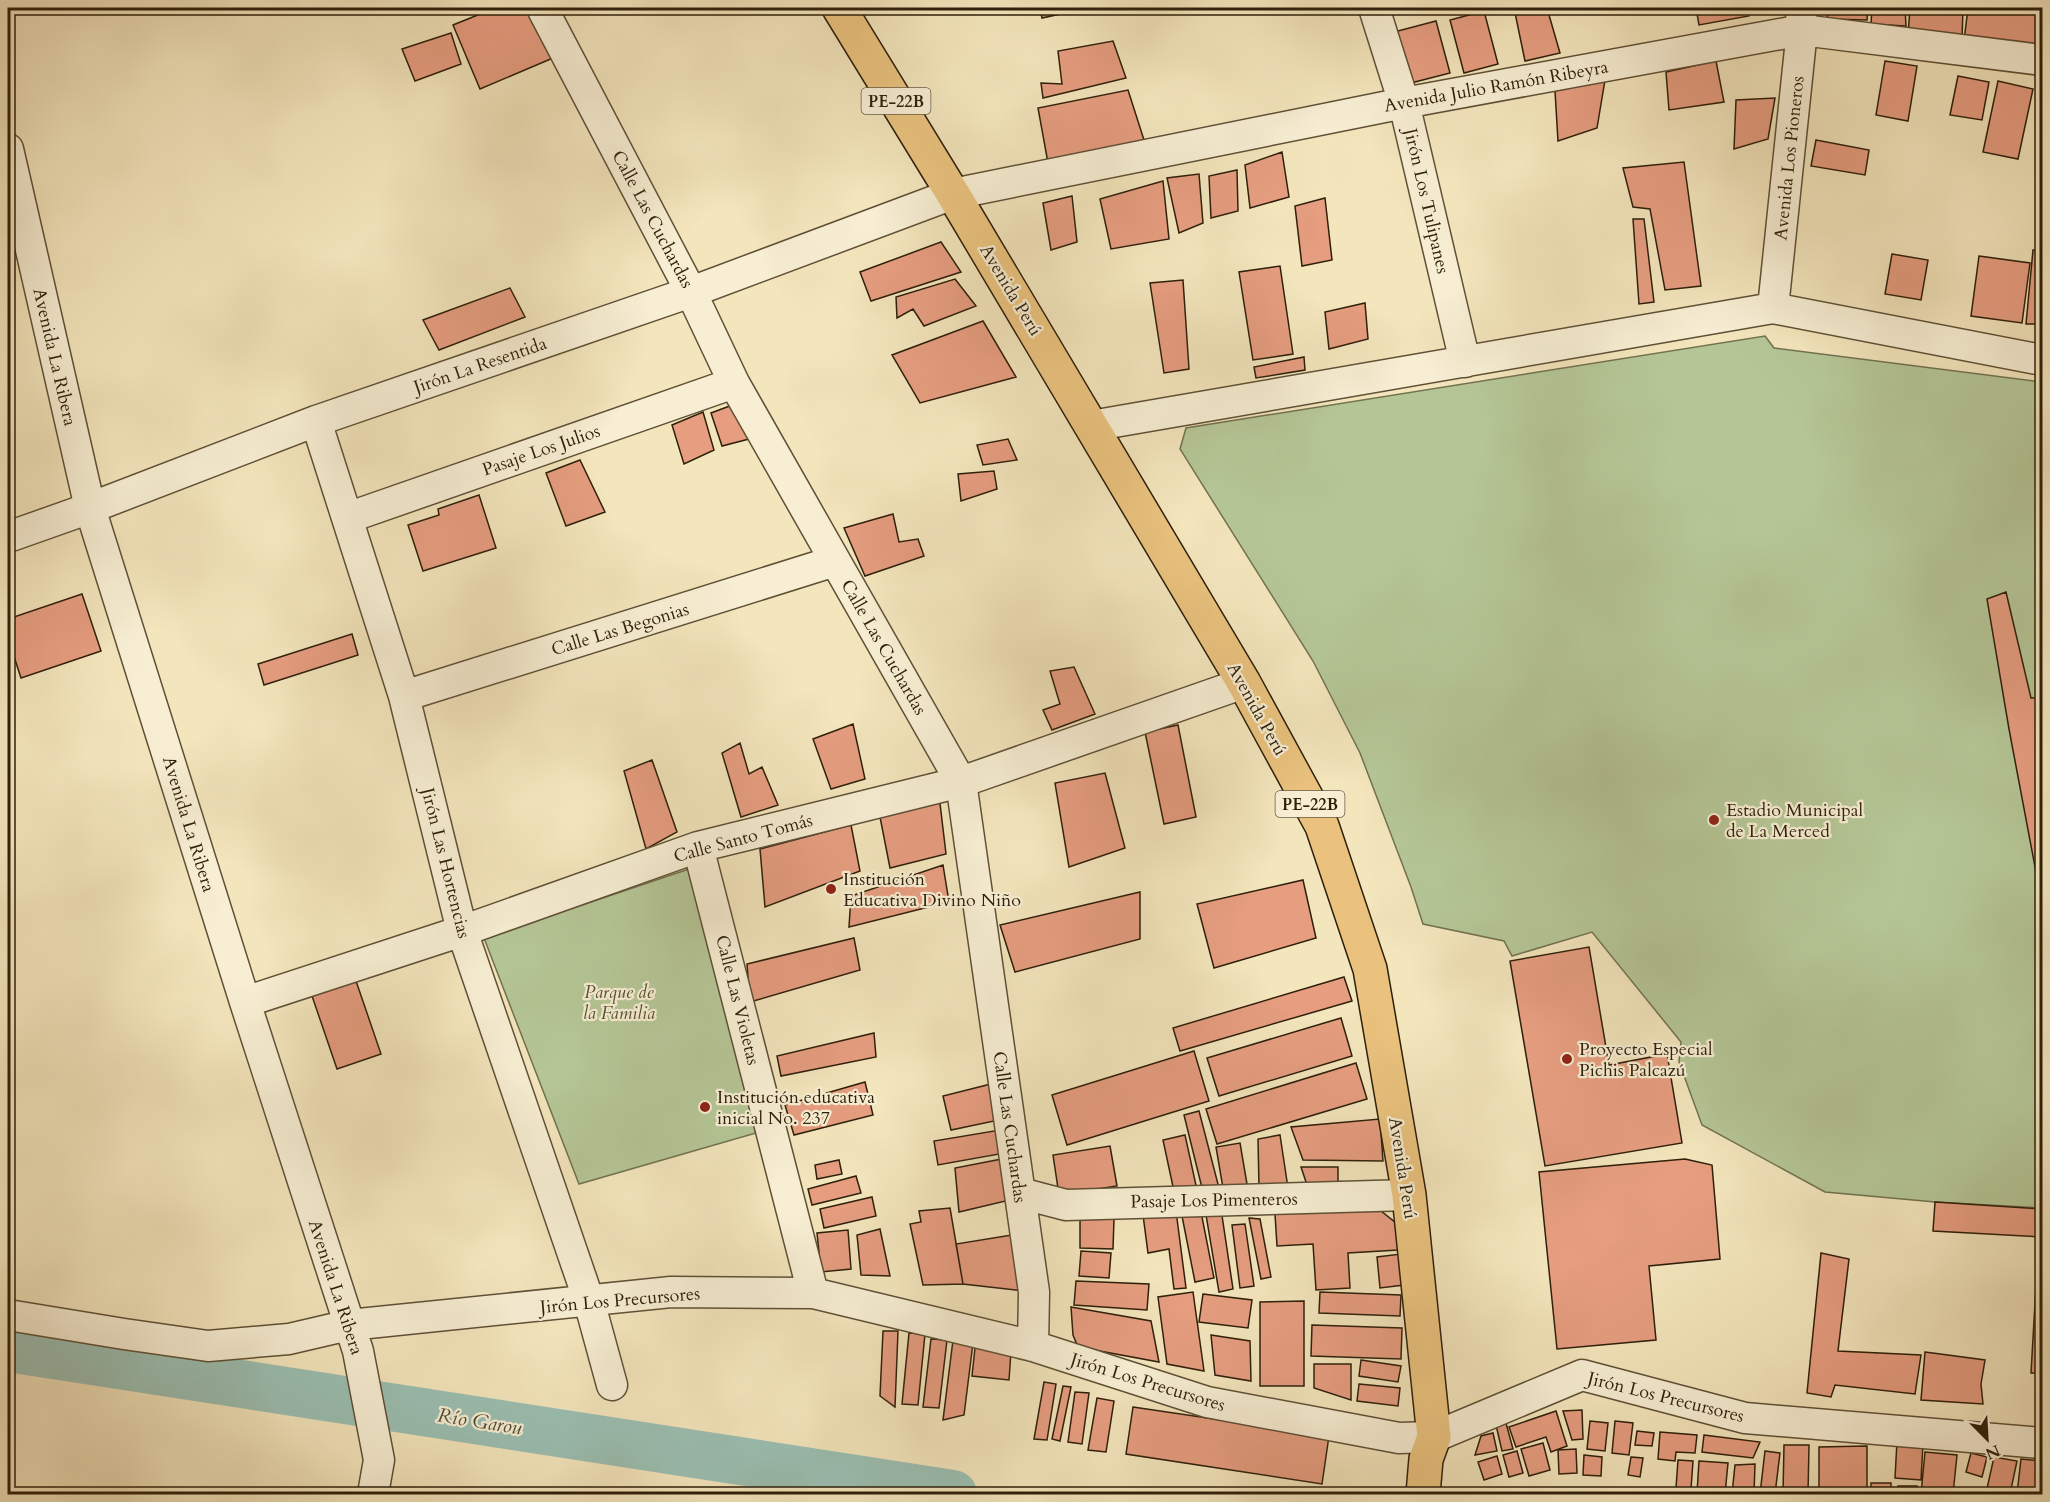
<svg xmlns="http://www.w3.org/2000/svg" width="2050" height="1502" font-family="Cardo,serif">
<rect width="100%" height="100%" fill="#f3e5bc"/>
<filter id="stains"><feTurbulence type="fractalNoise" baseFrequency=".00333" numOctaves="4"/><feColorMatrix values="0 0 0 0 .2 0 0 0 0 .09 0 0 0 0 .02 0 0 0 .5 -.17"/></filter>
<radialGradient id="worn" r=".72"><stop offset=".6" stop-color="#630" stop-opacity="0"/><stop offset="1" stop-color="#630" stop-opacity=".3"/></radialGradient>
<path fill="#b5c696" stroke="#727250" stroke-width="1.5" d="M1765,336l9,12 268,34v826l-107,-6 -110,-10 -123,-67 -23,-63 2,-20 -89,-110 -80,24 -8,-15 -81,-17 -12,-37 -51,-134 -47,-92 -133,-212 6,-21z
M692,868l64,265 -177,51 -95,-246z"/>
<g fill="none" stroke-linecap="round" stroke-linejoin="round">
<path stroke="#9bbfb2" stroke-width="48" d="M8,1348l945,146"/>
</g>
<path fill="#e69d80" stroke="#2e1f0a" stroke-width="1.5" d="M495,8h45l20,47 -80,34 -27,-64z
M1040,8h48l-46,10z
M1514,8h33l13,45 -35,8z
M1696,8h52l1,8 -50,9z
M1828,8h40l-1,12 -40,-1z
M1872,8h33l1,18 -35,-2z
M1910,8h53l-1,30 -54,-3z
M1968,8h74v42l-78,-9z
M1484,11l14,53 -34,9 -14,-53z
M1436,21l14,52 -43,11 -13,-52z
M451,33l10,31 -46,17 -13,-32z
M1113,41l13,37 -83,20 -2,-15 21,1 -4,-33z
M1716,61l8,41 -55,8 -3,-38z
M1885,61l32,5 -9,55 -32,-6z
M1958,76l31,6 -7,38 -32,-5z
M1605,80l-8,48 -39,13 -3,-50z
M1998,81l35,8 -15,70 -35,-7z
M1128,90l16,50 -96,23 -10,-55z
M1775,98l-7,41 -34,10 2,-49z
M1816,140l53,10 -4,25 -54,-9z
M1282,152l7,45 -39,11 -5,-43z
M1684,162l17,124 -36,4 -15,-81 -17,-2 -10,-39z
M1237,170l1,41 -27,7 -2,-42z
M1199,174l4,49 -24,10 -12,-55z
M1163,181l6,58 -58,10 -11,-50z
M1072,196l5,46 -26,8 -8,-47z
M1325,198l7,62 -30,6 -7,-60z
M1633,219h11l10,83 -15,2z
M941,242l20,30 -90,29 -11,-29z
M2033,250l9,1v73h-16z
M1892,254l36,6 -7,40 -36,-6z
M1979,256l51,7 -8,60 -51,-7z
M1280,266l13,88 -40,6 -14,-88z
M955,279l21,27 -52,20 -11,-17 -16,9 -1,-21z
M1183,280l6,89 -25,4 -14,-90z
M510,288l15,29 -86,33 -16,-30z
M1365,303l3,36 -39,10 -4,-37z
M983,321l33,56 -96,26 -28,-48z
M1304,357l1,13 -49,8 -2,-11z
M735,404l18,34 -31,8 -11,-33z
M703,412l11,38 -30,14 -12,-39z
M1008,439l9,21 -34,5 -6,-20z
M580,460l25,52 -39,14 -20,-53z
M994,471l3,18 -36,12 -3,-27z
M479,495l17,53 -73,23 -15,-46 31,-10 -1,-6z
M893,514l6,28 19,-3 6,17 -59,20 -21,-48z
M2006,592l25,106 11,-1v207l-33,-175 -22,-130z
M82,594l19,57 -80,27 -13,-40v-19z
M352,634l6,21 -94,30 -6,-21z
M1074,667l21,47 -43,16 -9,-20 17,-6 -10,-33z
M853,724l12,55 -34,10 -18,-50z
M1178,725l18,92 -32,7 -19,-92z
M740,743l9,31 13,-7 16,38 -37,12 -19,-64z
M652,760l25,72 -31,17 -22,-78z
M1105,773l20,75 -56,19 -14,-84z
M939,795l7,59 -56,14 -11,-56z
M851,825l9,46 -95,36 -5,-58z
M943,865l6,37 -100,25 2,-31z
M1303,880l13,58 -102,30 -17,-64z
M1140,892v47l-125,33 -15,-47z
M854,938l6,32 -110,32 -3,-38z
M1589,947l20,118 58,-11 15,89 -137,23 -35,-205z
M1344,977l8,24 -172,50 -7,-23z
M355,978l26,76 -44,15 -26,-76z
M1341,1018l11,38 -133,40 -12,-38z
M874,1033l2,24 -95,19 -4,-20z
M1194,1051l15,50 -142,44 -15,-50z
M1356,1063l11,36 -150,45 -11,-35z
M865,1082l8,33 -79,20 -9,-30z
M991,1084l8,36 -48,10 -8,-34z
M1199,1111l20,77 -16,4 -19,-77z
M1380,1119l3,42 -80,-1 -12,-33z
M1000,1130l5,23 -67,12 -4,-24z
M1185,1135l12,55 -22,6 -12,-56z
M1280,1135l8,53h-29l-1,-49z
M1240,1143l8,47 -24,4 -8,-47z
M1110,1146l7,40 -58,9 -6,-40z
M1007,1158l7,41 -55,13 -4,-44z
M1685,1159l27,6 8,94 -71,7 7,74 -99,9 -18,-177z
M839,1160l3,14 -25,5 -2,-14z
M1301,1167h37v21h-30z
M856,1176l5,17 -49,12 -4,-16z
M872,1197l4,19 -52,12 -4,-19z
M1935,1202l107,7v28l-109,-6z
M1376,1207l20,16 2,27 -50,3 2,35 -34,2 -3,-46 -36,2 -2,-32z
M950,1208l13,76 -40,1 -13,-61 11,-2 -2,-11z
M1205,1209h16l12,80 -14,3z
M1176,1211l10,77 -12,1 -5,-40 -21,4 -5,-38z
M1201,1212l13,66 -19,4 -13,-66z
M1080,1218l34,1 -1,30 -33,-1z
M1249,1218l11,1 11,58 -10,2z
M1245,1224l9,62 -14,2 -8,-63z
M880,1229l10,47 -29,-1 -4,-40z
M848,1230l3,39 -30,3 -4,-39z
M1024,1233l10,59 -71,-8 -7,-40z
M1081,1251l30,2 -2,25 -30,-2z
M2038,1251h4v122h-11z
M1821,1253l28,6 -11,92 83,4 -6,39 -80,-9 -4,12 -24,-4z
M1401,1254l3,31 -24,3 -3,-31z
M1076,1281l73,3 -2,26 -73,-5z
M1193,1292l11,79 -37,-7 -9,-67z
M1320,1292l81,3 -1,21 -81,-3z
M1203,1294l49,6 -4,28 -49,-6z
M1304,1301v85h-44v-84z
M1071,1307l80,14 8,41 -81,-15 -5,-12z
M1312,1325l90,3 -1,31 -90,-3z
M883,1331h15l-3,76 -15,-11z
M909,1333l16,1 -7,71 -16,-1z
M1211,1335l39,6 1,40 -36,-6z
M931,1339l16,1 -8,68 -16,-1z
M953,1340l20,3 -9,72 -21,5z
M975,1348l36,3 -2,29 -37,-4z
M1925,1352l60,8 -4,24 2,20 -62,-4z
M1361,1360l40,6 -3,16 -39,-6z
M1314,1364h37v36l-37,-12z
M1044,1382l12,2 -9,56 -13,-1z
M1359,1384l41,4 -2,18 -41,-5z
M1063,1386l8,1 -11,54 -8,-2z
M1075,1392l14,1 -7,51 -14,-2z
M1097,1398l17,3 -8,51 -18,-2z
M1133,1407l196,29 -7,48 -196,-30z
M1582,1410l1,29 -11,1 -9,-29z
M1556,1411l11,35 -16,6 -5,-15 -30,10 -7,-20z
M1590,1421l18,2 -3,28 -18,-2z
M1615,1421l18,2 -4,32 -17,-2z
M1506,1423l7,26 -11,2 -6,-26z
M1637,1431l17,2 -2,13 -17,-1z
M1660,1432l37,3 -2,18 -19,-1 -1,9 -17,-2z
M1493,1433l4,18 -22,4 6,-19z
M1704,1435l56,7 -7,16 -51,-6z
M1897,1441l26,2 -2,37 -26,-2z
M1543,1443l7,27 -21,6 -8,-27z
M1784,1445h25l-1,49h-25z
M1867,1446v48h-48v-47z
M1576,1449l1,24 -18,1 -1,-24z
M1517,1451l6,22 -14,4 -6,-22z
M1765,1451l15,2 -5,41h-15z
M1925,1452l32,3 -4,39h-32z
M1971,1453l16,4 -5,20 -16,-5z
M1584,1455l18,2 -1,19 -18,-1z
M1497,1456l5,18 -18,6 -6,-18z
M1631,1457l12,1 -3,19 -12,-2z
M1994,1457l23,4 -7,33 -24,-1z
M2021,1459l21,2v30l-25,3z
M1678,1460l15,1 -2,28 -15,-1z
M1699,1461l29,2 -3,31 -28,-1z
M1755,1464l-1,30h-22l3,-29z
M1871,1483h20v11h-20z
M1898,1486h19l-1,8h-18z"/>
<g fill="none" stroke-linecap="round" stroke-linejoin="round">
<defs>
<path id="minor" d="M542,8l149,284 43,91 227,399 73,510 -1,54
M1374,8l30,95 61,259
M8,149l82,359 155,494 113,349 21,109 -6,34
M1773,308l29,-278 -1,-22
M316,421l88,275 58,235 127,370 23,84
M1091,426l682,-118 269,52
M347,518l387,-135
M8,537l82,-29 226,-87 375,-129 262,-98 451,-91 398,-73 240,30
M404,696l431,-135
M698,847l115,446
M245,1002l217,-71 236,-84 263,-65 283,-99
M1020,1193l46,12 343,-10
M8,1315l116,19 84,12 81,-7 60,-14 322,-33 142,1 220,53 174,56 192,36 35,-1 148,-62 163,43 297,25"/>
<path id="highway" d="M839,8l114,186 291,489 78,143 48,143 39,226 25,242 -8,22 -3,35"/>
</defs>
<use href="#minor" stroke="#5f5036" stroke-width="33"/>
<use href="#highway" stroke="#2e1f0a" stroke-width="36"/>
<use href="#minor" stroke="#f7eed3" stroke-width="30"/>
<use href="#highway" stroke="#eac27e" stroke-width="33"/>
</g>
<g fill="#8f2418" stroke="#f7eed3" stroke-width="2">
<circle cx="1714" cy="820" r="6"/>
<circle cx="831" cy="889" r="6"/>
<circle cx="1567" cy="1059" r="6"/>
<circle cx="705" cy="1107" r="6"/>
</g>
<g text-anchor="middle" stroke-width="4.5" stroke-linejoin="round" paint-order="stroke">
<g fill="#f7eed3" stroke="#6a5d46" stroke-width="1.5">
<rect x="861.5" y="88" width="69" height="26" rx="4.5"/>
<rect x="1275.5" y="791" width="69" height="26" rx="4.5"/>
</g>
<g font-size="16" font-weight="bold" fill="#2e1f0a">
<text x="896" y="107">PE-22B</text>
<text x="1310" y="810">PE-22B</text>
</g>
<g font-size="18" fill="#2e1f0a" stroke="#f7eed3">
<text transform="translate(1496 86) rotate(-10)" y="6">Avenida Julio Ramón Ribeyra</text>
<text transform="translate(1789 158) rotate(-84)" y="6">Avenida Los Pioneros</text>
<text transform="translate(1427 201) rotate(77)" y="6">Jirón Los Tulipanes</text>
<text transform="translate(653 219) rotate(62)" y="6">Calle Las Cuchardas</text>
<text transform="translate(1011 290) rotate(59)" y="6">Avenida Perú</text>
<text transform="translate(55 357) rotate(77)" y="6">Avenida La Ribera</text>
<text transform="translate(480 365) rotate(-19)" y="6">Jirón La Resentida</text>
<text transform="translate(541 450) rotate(-19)" y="6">Pasaje Los Julios</text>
<text transform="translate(620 629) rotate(-17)" y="6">Calle Las Begonias</text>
<text transform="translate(884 647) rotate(60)" y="6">Calle Las Cuchardas</text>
<text transform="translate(1257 709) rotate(61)" y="6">Avenida Perú</text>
<text transform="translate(189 824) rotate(73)" y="6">Avenida La Ribera</text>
<text transform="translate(743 838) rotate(-15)" y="6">Calle Santo Tomás</text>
<text transform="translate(446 863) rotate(76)" y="6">Jirón Las Hortencias</text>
<text transform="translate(738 1000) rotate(76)" y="6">Calle Las Violetas</text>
<text transform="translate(1010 1127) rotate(82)" y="6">Calle Las Cuchardas</text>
<text transform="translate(1403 1168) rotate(81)" y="6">Avenida Perú</text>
<text transform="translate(1214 1200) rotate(-1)" y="6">Pasaje Los Pimenteros</text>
<text transform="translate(336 1287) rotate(72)" y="6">Avenida La Ribera</text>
<text transform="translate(620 1300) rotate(-5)" y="6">Jirón Los Precursores</text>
<text transform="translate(1148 1382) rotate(17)" y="6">Jirón Los Precursores</text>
<text transform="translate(1666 1397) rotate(14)" y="6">Jirón Los Precursores</text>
</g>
<g font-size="18" fill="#2e1f0a" stroke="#f7eed3" text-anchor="start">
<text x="1726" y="816">Estadio Municipal<tspan x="1726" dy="21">de La Merced</tspan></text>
<text x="843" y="885">Institución<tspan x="843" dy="21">Educativa Divino Niño</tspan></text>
<text x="1579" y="1055">Proyecto Especial<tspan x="1579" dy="21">Pichis Palcazú</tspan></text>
<text x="717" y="1103">Institución educativa<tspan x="717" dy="21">inicial No. 237</tspan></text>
</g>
<g font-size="18" font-style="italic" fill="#565134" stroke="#f7eed3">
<text x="619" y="998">Parque de<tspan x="619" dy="21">la Familia</tspan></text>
</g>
<g font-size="20" font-style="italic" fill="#4f4f3c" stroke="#f7eed3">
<text transform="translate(480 1421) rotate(9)" y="7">Río Garou</text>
</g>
</g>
<rect width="2050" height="1502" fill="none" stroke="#f3e5bc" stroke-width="30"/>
<rect x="9" y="9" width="2032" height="1484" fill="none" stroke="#2e1f0a" stroke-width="3"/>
<rect x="15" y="15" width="2020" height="1472" fill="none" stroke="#2e1f0a" stroke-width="1.5"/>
<g transform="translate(1987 1439) rotate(156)" stroke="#f7eed3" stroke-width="4.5" paint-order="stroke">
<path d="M0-4.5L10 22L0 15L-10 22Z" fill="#2e1f0a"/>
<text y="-9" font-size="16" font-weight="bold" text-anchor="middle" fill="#2e1f0a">N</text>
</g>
<rect width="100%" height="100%" filter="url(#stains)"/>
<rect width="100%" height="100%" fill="url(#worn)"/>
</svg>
